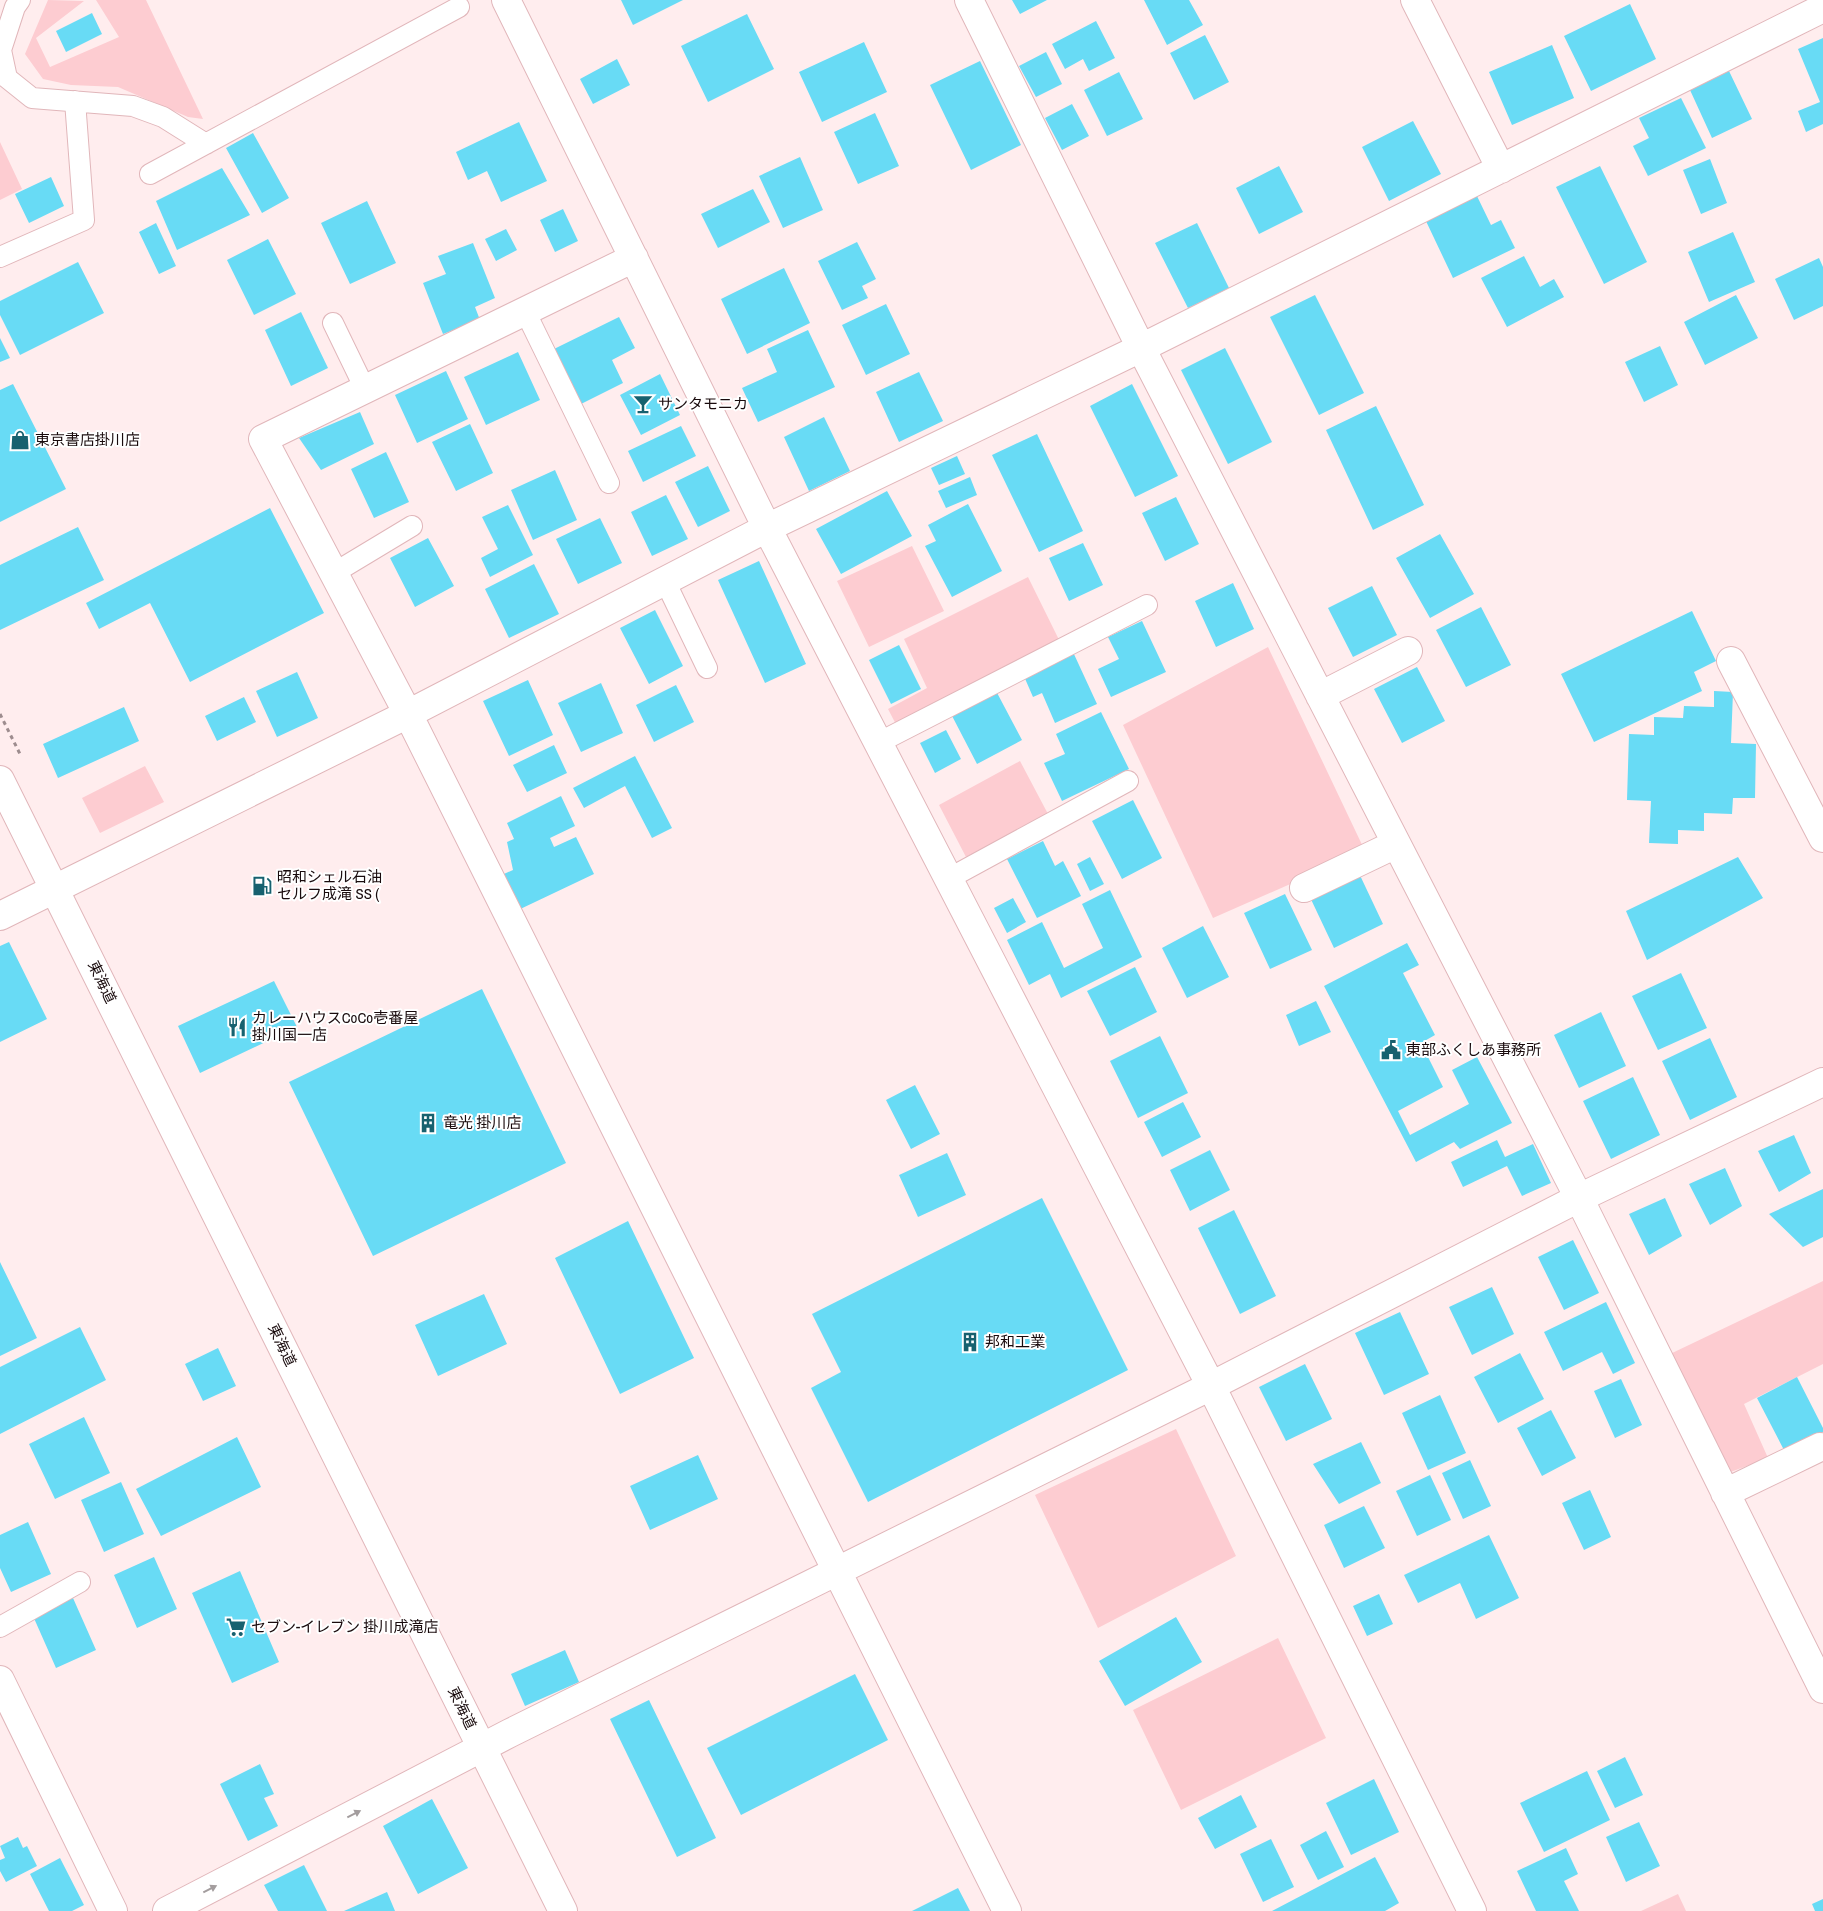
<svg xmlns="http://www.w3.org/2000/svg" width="1823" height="1911" font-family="'Archivo Narrow','Noto Sans JP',sans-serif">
<rect width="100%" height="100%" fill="#ffedee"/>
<path fill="#fdccd1" d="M48,0l36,1 -48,37 14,29 69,-30 -23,-37h50l57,119 -15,-2 -70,-30 -47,-2 -28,-6 -18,-25z
M0,142l22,47 -22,11z
M912,546l32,65 -75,36 -32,-66z
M1028,577l38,77 -165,80 -13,-25 39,-21 -23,-49z
M1268,647l97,204 -152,67 -90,-193z
M1020,761l28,53 -82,43 -27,-52z
M145,766l19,36 -64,31 -18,-35z
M1823,1281v83l-79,40 24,54 -40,15 -60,-118z
M1176,1429l60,127 -138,72 -63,-133z
M1278,1638l48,100 -145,72 -48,-100z
M1678,1894l8,17h-45z"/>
<path fill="#68dbf5" d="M621,0h62l-50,25z
M1012,0h35l-27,14z
M1144,0h45l14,25 -36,20z
M1630,4l26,55 -65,32 -27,-55z
M92,13l10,21 -36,18 -10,-21z
M747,14l27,55 -66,33 -27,-56z
M1096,21l19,37 -26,13 -6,-12 -18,10 -13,-25z
M1205,35l24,47 -35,18 -24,-47z
M1823,38v86l-17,8 -8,-21 22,-9 -22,-53z
M864,42l23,50 -65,30 -23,-50z
M1552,45l22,53 -62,27 -23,-53z
M1046,52l16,32 -26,13 -17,-31z
M617,59l13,26 -37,19 -13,-25z
M980,61l41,84 -50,25 -41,-85z
M1729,71l23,48 -40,19 -22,-48z
M1119,72l24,47 -36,17 -23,-46z
M1681,98l25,50 -58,28 -15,-30 16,-8 -10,-20z
M1072,104l17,32 -27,14 -17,-32z
M875,113l24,53 -41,18 -24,-52z
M1413,121l28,53 -52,27 -27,-54z
M519,122l28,59 -46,21 -14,-31 -19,9 -12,-28z
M253,133l36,65 -27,15 -36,-65z
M800,157l23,53 -40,18 -24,-52z
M1710,159l17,44 -26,11 -18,-44z
M1279,166l24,46 -44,22 -23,-46z
M1600,166l47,96 -43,22 -48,-97z
M222,168l28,47 -73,35 -21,-49z
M51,177l13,29 -35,17 -14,-29z
M753,189l17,33 -52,26 -17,-34z
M1476,194l15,31 10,-5 14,28 -62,30 -28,-59z
M367,201l29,62 -46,21 -29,-61z
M563,209l15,32 -23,11 -15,-32z
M156,223l20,43 -17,8 -20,-42z
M1197,223l32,65 -41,20 -33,-65z
M506,229l11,21 -21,11 -11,-22z
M1733,232l22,50 -46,20 -21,-50z
M268,239l28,55 -42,21 -27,-55z
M857,242l19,37 -14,7 6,12 -26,12 -24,-49z
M473,243l22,55 -20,9 5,13 -37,14 -20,-51 23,-9 -8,-18z
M1524,256l16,31 14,-8 10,18 -57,30 -26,-49z
M1819,258l4,9v39l-29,14 -19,-41z
M78,262l26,51 -84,42 -20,-40v-14z
M784,268l26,55 -63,31 -26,-55z
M1315,295l49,98 -45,22 -49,-98z
M1736,295l22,43 -53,27 -21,-43z
M886,304l24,50 -44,21 -24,-50z
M301,312l27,56 -37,18 -26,-56z
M619,317l16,31 -23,12 11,23 -42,21 -27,-55z
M808,330l27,57 -77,35 -16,-34 35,-16 -10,-23z
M0,338l10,20 -10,4z
M1660,346l18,39 -34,17 -19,-40z
M1225,348l47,94 -44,22 -47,-94z
M518,352l22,48 -54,25 -22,-48z
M446,371l22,48 -51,24 -22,-48z
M919,372l24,49 -44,21 -23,-50z
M660,374l20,41 -39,20 -21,-40z
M13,384l53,105 -66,33v-132z
M1132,384l46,92 -43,21 -45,-91z
M1376,406l48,99 -51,25 -47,-100z
M360,412l14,32 -53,26 -22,-32z
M824,417l26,54 -41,20 -25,-54z
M470,424l23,49 -37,18 -24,-49z
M681,426l15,30 -53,26 -15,-31z
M1037,434l46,97 -44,21 -47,-97z
M386,452l23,50 -35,16 -23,-49z
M957,456l8,18 -26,11 -8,-17z
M708,466l22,45 -32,16 -23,-45z
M555,470l22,50 -44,20 -22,-50z
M970,477l7,18 -31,13 -8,-17z
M887,491l25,45 -71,38 -25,-45z
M666,495l22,44 -36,17 -21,-44z
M1176,497l23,47 -34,17 -23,-48z
M968,504l34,67 -50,26 -27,-51 11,-5 -8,-16z
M508,505l25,50 -43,22 -9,-19 17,-9 -16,-32z
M270,508l54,105 -134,69 -40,-79 -51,26 -13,-26z
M600,518l22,45 -44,21 -22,-45z
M78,527l26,53 -104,50v-65z
M1440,534l34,60 -44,24 -34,-60z
M428,538l26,48 -39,21 -25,-49z
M1083,543l20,42 -34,16 -20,-43z
M759,561l47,103 -41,19 -47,-103z
M534,564l25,50 -50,24 -24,-49z
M1233,583l21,46 -38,18 -21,-46z
M1372,586l25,49 -44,22 -25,-49z
M1481,607l30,58 -45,22 -30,-57z
M655,610l28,56 -34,18 -29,-56z
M1692,611l24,50 -22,11 8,19 -108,51 -33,-68z
M1142,621l24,51 -55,25 -13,-28 21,-10 -11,-22z
M899,645l22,44 -30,15 -22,-44z
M1073,652l24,52 -42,19 -13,-30 -9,4 -10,-23z
M1417,667l28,54 -43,22 -28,-54z
M297,672l21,46 -41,19 -21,-46z
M528,680l25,55 -44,21 -26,-55z
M601,683l22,50 -42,19 -23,-49z
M676,685l18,37 -40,20 -18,-37z
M995,689l27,51 -45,24 -27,-52z
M1714,691l19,1 -2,51 25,1 -1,54h-22l-1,16 -28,-1v18l-26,-1v14l-29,-1 2,-42 -24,-1 2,-66 25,1v-18l29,1 1,-12 30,1z
M244,697l12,25 -39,19 -12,-25z
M124,707l15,34 -81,37 -15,-34z
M1101,712l28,57 -67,32 -18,-38 21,-9 -9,-20z
M946,730l15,29 -26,14 -15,-30z
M554,745l13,28 -40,19 -14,-27z
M635,756l37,72 -20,10 -27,-52 -41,22 -11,-20z
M561,796l14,30 -25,12 4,9 22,-10 18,37 -80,38 -17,-35 16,-7 -6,-28 7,-3 -7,-16z
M1133,800l29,58 -40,21 -30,-58z
M1043,841l12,25 8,-5 18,35 -44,22 -30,-59z
M1090,857l14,27 -14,7 -13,-27z
M1738,857l25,41 -116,62 -21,-49z
M1357,869l26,55 -49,24 -26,-55z
M1110,890l32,67 -81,41 -11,-24 -21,11 -22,-45 35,-18 22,46 39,-20 -21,-44z
M1285,894l27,56 -42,19 -26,-56z
M1013,898l13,24 -19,11 -13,-25z
M1203,926l26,51 -42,21 -25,-50z
M9,942l38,77 -47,23v-96z
M1407,943l12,22 -16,8 32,62 -14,8 22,44 -45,24 12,24 59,-31 -17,-34 25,-13 35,66 -52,26 -6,-7 -38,20 -92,-176z
M1135,967l22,45 -47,24 -23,-45z
M1681,973l26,55 -49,22 -26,-54z
M274,981l23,46 -97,46 -22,-47z
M482,989l84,174 -193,93 -84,-174z
M1316,1001l15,31 -32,14 -13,-31z
M1601,1012l25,54 -47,22 -25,-53z
M1160,1036l28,57 -50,25 -28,-57z
M1710,1038l27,59 -47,23 -28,-59z
M1633,1077l27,58 -49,24 -28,-58z
M915,1085l25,49 -29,15 -25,-49z
M1183,1102l18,35 -39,20 -18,-35z
M1794,1135l17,38 -32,19 -21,-41z
M1497,1140l8,17 28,-13 18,39 -29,13 -15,-30 -44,21 -12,-25z
M1210,1150l20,40 -40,21 -20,-41z
M947,1153l19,42 -48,22 -19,-42z
M1725,1168l17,38 -32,19 -21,-41z
M1823,1189v48l-20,10 -34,-33z
M1042,1198l86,172 -260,132 -57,-114 30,-16 -29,-58z
M1665,1198l17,38 -33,19 -20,-41z
M1234,1210l42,86 -36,18 -42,-86z
M628,1221l66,137 -74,36 -65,-136z
M1573,1240l26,53 -35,17 -26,-53z
M0,1262l37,76 -37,18z
M1492,1287l22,47 -42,21 -23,-48z
M484,1294l23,50 -69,32 -23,-51z
M1606,1302l29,61 -22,11 -11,-22 -39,19 -19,-39z
M1400,1312l29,62 -45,21 -29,-62z
M80,1327l26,53 -106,54v-67z
M218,1348l18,38 -33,15 -18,-37z
M1520,1353l24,46 -46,24 -24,-46z
M1305,1364l27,55 -46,22 -27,-54z
M1797,1377l26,51v4l-38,20 -28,-54z
M1621,1379l21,46 -27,13 -21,-47z
M1440,1395l26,58 -38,17 -26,-57z
M1551,1410l25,48 -34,18 -25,-48z
M84,1417l26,56 -55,26 -26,-55z
M237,1437l24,50 -100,49 -25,-47z
M1361,1442l20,41 -42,21 -26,-40z
M698,1455l20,44 -68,31 -20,-44z
M1470,1460l21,46 -28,13 -21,-46z
M1430,1475l21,45 -34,16 -21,-45z
M121,1482l23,52 -40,18 -23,-52z
M1590,1490l21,47 -27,13 -22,-47z
M1364,1506l21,42 -41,20 -20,-43z
M28,1522l23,52 -40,18 -11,-24v-33z
M1489,1535l30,63 -43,21 -16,-36 -42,20 -14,-28z
M154,1557l23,52 -40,19 -23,-53z
M240,1571l39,91 -47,21 -40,-90z
M1379,1594l14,30 -26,12 -14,-30z
M73,1598l23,52 -40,18 -23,-52z
M1176,1617l26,45 -77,44 -26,-45z
M565,1650l14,32 -54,24 -14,-32z
M855,1674l33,66 -147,75 -34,-67z
M649,1700l67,138 -39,19 -67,-138z
M1625,1757l18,38 -28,13 -18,-37z
M260,1764l14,30 -10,4 14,28 -30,15 -28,-57z
M1587,1771l23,49 -66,32 -24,-49z
M1374,1779l25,53 -48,23 -25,-52z
M1241,1795l16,32 -42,22 -17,-31z
M432,1799l36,69 -50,26 -35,-68z
M1639,1822l21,44 -34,16 -20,-45z
M1326,1831l18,36 -26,13 -18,-35z
M18,1837l5,11 4,-2 10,20 -31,16 -6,-11v-11l5,-2 -5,-12z
M1271,1839l23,48 -31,15 -23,-48z
M1566,1848l12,26 -14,7 15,30h-43l-19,-40z
M1375,1857l24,46 -14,8h-113z
M60,1858l24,47 -12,6h-23l-19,-37z
M304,1865l23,46h-49l-14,-26z
M958,1888l12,23h-58z
M387,1892l8,19h-51z
M1823,1899v12h-8l-3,-7z"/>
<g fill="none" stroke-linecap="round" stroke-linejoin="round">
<defs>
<path id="service" d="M20,0l-5,7 -14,43 6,28 25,20 101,8 30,11 43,27
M150,174l309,-167
M0,257l84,-37 -9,-119
M525,311l84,172
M333,323l32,66
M334,573l78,-47
M665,581l42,87
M878,743l269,-138
M948,879l180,-98
M0,1627l80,-45"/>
<path id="minor" d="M506,0l261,528 444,858 261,525
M969,0l172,348 438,850 244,491
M1415,0l86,169
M634,258l-371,181 145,275 599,1197
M1731,661l92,177
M1320,696l88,-45
M1304,888l92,-44
M0,916l408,-202 359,-186 374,-180 682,-340
M1725,1493l95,-46
M0,1680l113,231
M167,1911l343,-178 701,-347 368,-188 244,-116"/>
<path id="secondary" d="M0,780l563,1131"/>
</defs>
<use href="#service" stroke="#e1b6ba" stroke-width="22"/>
<use href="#minor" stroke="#e1b6ba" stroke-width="30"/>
<use href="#secondary" stroke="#e1b6ba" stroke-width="30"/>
<path stroke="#9d8c8e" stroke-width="3" stroke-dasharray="4 4" stroke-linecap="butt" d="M0,714l20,40"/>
<use href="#service" stroke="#fff" stroke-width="20"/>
<use href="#minor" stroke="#fff" stroke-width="28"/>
<use href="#secondary" stroke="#fff" stroke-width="28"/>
</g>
<defs><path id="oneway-solid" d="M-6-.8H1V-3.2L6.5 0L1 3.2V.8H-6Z" transform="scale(1.25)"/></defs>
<g fill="#a39d9e">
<use href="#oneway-solid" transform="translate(354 1814) rotate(-27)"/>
<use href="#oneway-solid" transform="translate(210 1889) rotate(-27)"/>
</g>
<defs>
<symbol id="bar-bare" viewBox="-9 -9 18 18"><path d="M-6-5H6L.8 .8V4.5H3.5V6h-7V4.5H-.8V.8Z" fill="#17616f" stroke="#fff" stroke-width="2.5" paint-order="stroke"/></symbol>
<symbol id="shop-bare" viewBox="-9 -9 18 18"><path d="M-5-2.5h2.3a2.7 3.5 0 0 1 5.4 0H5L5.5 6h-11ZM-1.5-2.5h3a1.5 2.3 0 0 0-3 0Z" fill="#17616f" stroke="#fff" stroke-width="2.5" paint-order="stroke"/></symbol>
<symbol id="fuel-bare" viewBox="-9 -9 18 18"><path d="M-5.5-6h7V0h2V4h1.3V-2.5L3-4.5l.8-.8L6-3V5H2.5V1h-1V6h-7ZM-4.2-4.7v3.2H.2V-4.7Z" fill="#17616f" stroke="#fff" stroke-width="2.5" paint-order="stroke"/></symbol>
<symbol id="restaurant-bare" viewBox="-9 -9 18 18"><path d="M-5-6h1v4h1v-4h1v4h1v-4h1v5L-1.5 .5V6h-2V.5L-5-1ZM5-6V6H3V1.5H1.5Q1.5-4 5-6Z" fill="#17616f" stroke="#fff" stroke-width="2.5" paint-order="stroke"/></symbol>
<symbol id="civic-bare" viewBox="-9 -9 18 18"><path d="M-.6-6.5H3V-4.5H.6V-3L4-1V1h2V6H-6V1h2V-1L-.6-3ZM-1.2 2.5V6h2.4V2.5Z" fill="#17616f" stroke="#fff" stroke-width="2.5" paint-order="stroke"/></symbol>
<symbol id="building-bare" viewBox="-9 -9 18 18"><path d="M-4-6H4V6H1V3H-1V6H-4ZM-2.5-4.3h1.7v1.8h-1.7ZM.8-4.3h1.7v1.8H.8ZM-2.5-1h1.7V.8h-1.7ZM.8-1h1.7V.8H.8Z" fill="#17616f" stroke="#fff" stroke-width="2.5" paint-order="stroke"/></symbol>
<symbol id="supermarket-bare" viewBox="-9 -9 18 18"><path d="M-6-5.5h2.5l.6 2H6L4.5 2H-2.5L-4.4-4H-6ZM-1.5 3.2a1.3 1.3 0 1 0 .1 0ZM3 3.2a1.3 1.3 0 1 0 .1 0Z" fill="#17616f" stroke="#fff" stroke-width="2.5" paint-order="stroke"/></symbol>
</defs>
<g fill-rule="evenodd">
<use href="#bar-bare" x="629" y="390" width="28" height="28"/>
<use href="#shop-bare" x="6" y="426" width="28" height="28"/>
<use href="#fuel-bare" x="248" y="872" width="28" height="28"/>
<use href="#restaurant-bare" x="223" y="1013" width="28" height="28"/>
<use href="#civic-bare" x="1377" y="1036" width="28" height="28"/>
<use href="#building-bare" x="414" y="1109" width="28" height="28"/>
<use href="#building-bare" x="956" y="1328" width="28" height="28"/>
<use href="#supermarket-bare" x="222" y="1613" width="28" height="28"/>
</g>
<g text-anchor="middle" stroke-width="4" stroke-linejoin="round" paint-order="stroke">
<g font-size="15" fill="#190b0d" stroke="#fff" text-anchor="start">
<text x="658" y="409">サンタモニカ</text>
<text x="35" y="445">東京書店掛川店</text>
<text x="277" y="882">昭和シェル石油<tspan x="277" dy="17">セルフ成滝 SS (</tspan></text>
<text x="252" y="1023">カレーハウスCoCo壱番屋<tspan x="252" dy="17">掛川国一店</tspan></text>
<text x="1406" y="1055">東部ふくしあ事務所</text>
<text x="443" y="1128">竜光 掛川店</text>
<text x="985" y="1347">邦和工業</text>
<text x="251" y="1632">セブン-イレブン 掛川成滝店</text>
</g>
<g font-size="15" fill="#190b0d" stroke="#fff">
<text transform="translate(102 982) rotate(64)" y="5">東海道</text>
<text transform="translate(282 1345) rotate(64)" y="5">東海道</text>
<text transform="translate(462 1708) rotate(64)" y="5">東海道</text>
</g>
</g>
</svg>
